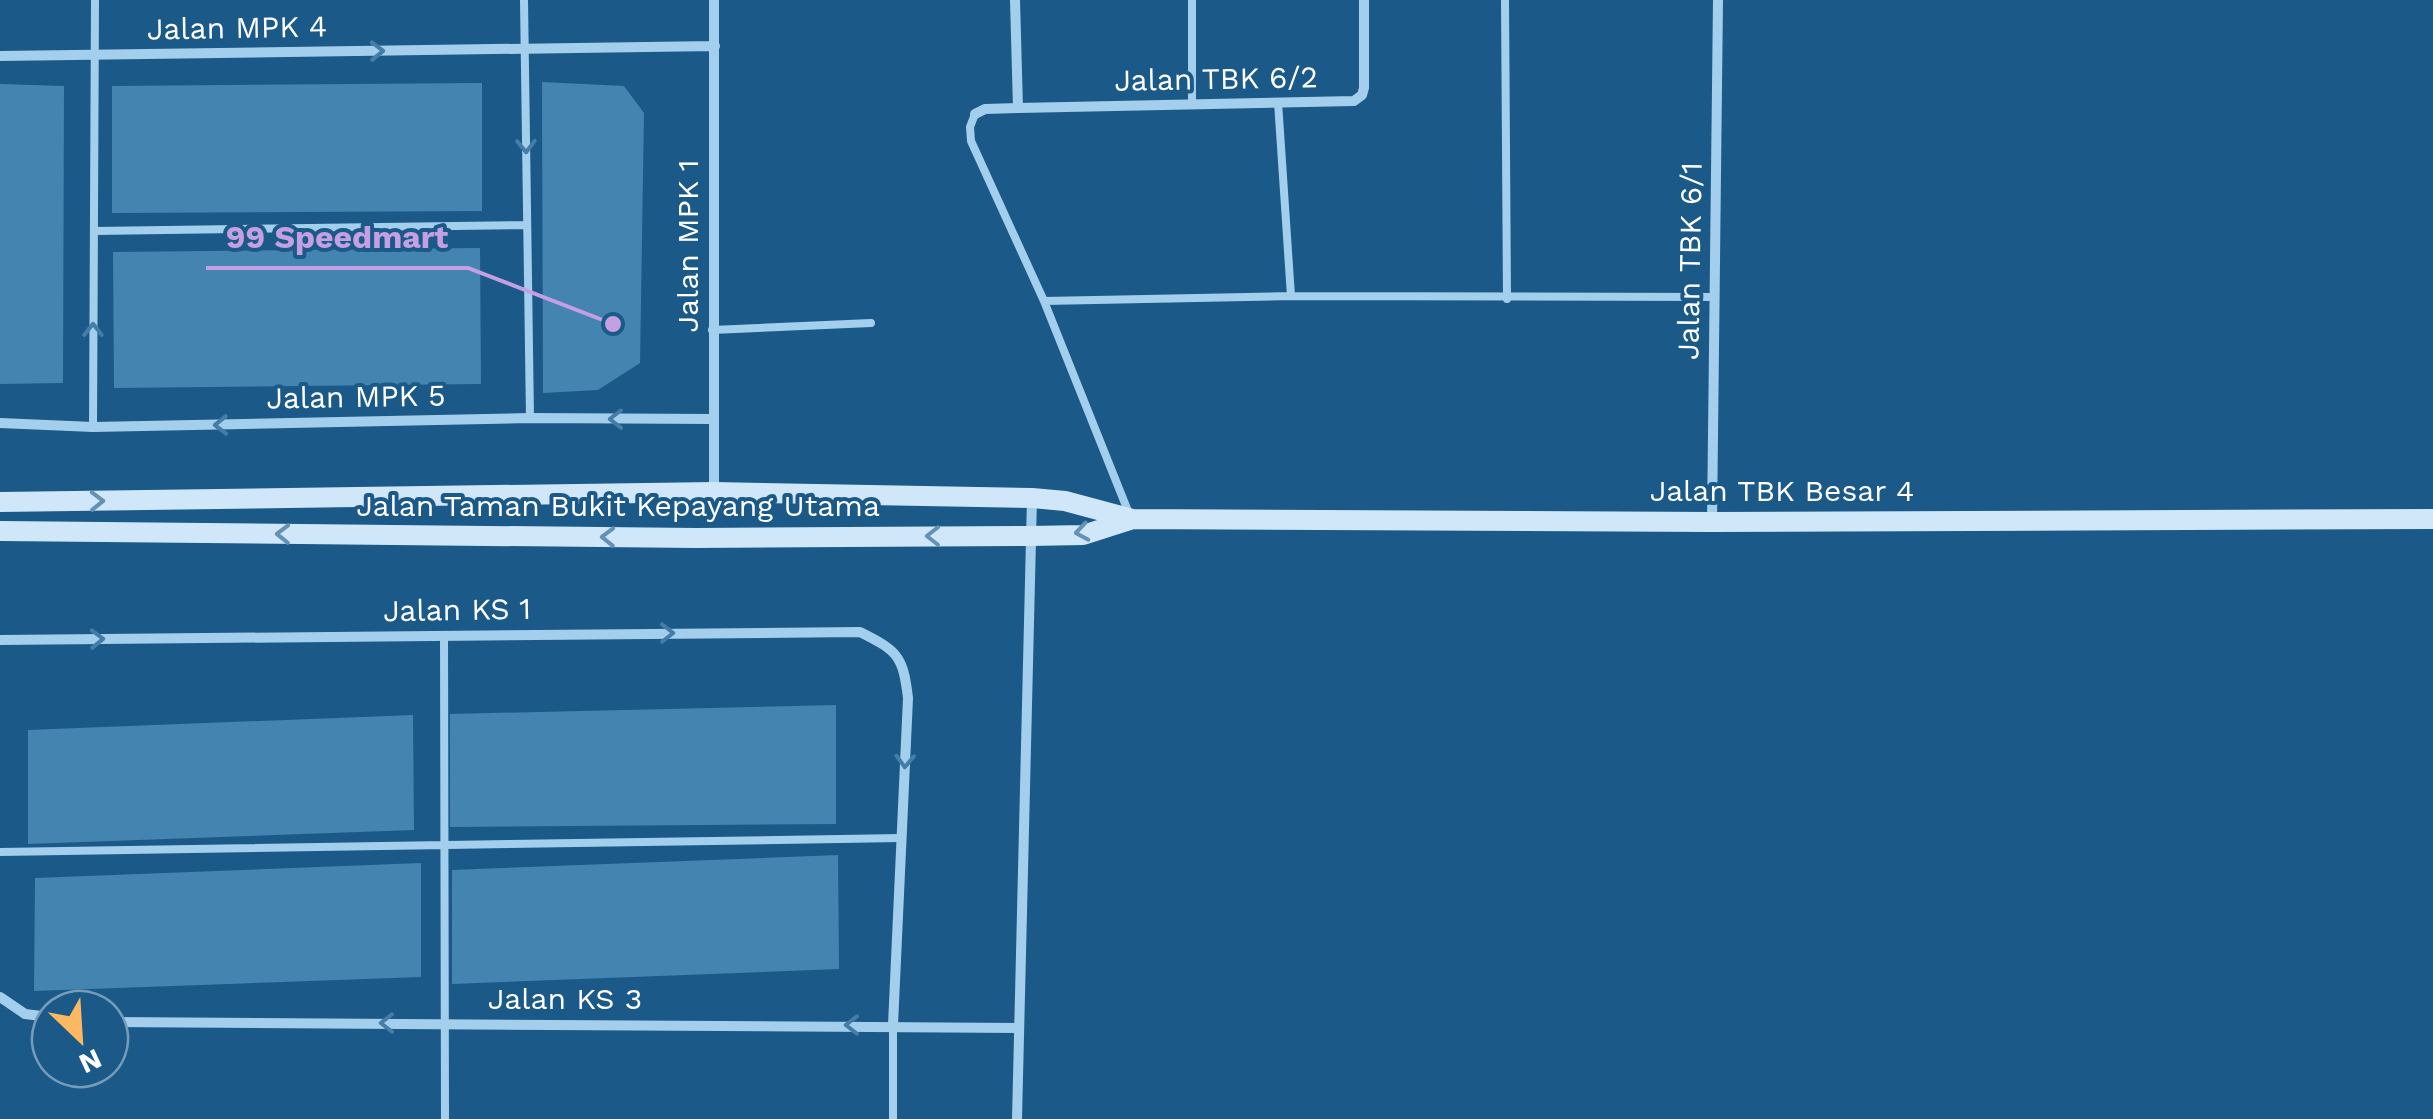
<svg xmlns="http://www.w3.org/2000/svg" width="2433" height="1119" font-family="'Work Sans',sans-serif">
<rect width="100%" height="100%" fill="#1b5a88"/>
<path fill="#4484b1" d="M542,82l82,4 20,27 -4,250 -42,27 -55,3z
M482,83v128l-370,2v-127z
M0,84l64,2 -1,297 -63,1z
M480,248l1,136 -367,4 -1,-136z
M836,705v119l-386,3v-113z
M413,715l1,115 -386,14v-114z
M838,855l1,114 -387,15v-114z
M421,863v114l-387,14 1,-113z"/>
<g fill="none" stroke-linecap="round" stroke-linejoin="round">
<path stroke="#a4cfec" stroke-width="8" d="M524,0l6,418
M1505,0l2,299
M1278,102l13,194
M1192,104v-104
M975,114l-5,13 1,14 73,160 86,215
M94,231l433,-6
M1044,301l247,-5 424,1
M712,330l159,-7
M93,427l2,-427
M444,635l1,484
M0,852l902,-14
M893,1119v-94"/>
<path stroke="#a4cfec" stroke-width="10" d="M1015,0l3,108
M0,56l715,-10
M975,114l10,-5 33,-1 336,-7 8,-6 2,-7v-88
M0,423l93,4 437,-9 183,1
M714,492v-492
M1712,522l6,-522
M0,640l860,-8c38,19 43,24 48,66l-15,327
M0,997l25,17 25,3
M110,1022l909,6
M1017,1119l15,-621"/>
<path stroke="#d0e7f9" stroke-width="20" d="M0,502l714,-10 318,6 33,3 67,18 580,3 721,-3
M0,531l696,7 334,-2 53,-1 47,-15"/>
</g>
<defs><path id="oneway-chevron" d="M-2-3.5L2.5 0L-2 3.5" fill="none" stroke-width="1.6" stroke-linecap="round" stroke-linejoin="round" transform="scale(2.5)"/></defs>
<g stroke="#447da6">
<use href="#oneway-chevron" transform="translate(377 51) rotate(-1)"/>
<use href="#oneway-chevron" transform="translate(526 146) rotate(89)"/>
<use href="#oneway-chevron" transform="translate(93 330) rotate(-90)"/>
<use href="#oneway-chevron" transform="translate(616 419) rotate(-180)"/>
<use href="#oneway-chevron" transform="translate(221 425) rotate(179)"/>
<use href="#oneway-chevron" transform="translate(667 633)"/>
<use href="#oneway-chevron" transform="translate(97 639) rotate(-1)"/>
<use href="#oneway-chevron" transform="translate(905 761) rotate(92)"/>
<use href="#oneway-chevron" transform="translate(387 1023) rotate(-180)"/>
<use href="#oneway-chevron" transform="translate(852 1025) rotate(-180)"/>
</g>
<g stroke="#6392b5">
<use href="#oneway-chevron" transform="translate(97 501) rotate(-1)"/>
<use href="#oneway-chevron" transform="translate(1082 532) rotate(171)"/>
<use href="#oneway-chevron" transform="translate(283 534) rotate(-179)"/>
<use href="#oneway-chevron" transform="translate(933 536) rotate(180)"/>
<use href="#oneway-chevron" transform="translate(608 537) rotate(-179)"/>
</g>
<g text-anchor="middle" stroke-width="8" stroke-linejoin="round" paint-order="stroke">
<g font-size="30" fill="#fff" stroke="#1b5a88">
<text transform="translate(237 28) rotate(-1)" y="10">Jalan MPK 4</text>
<text transform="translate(1216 79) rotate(-1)" y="10">Jalan TBK 6/2</text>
<text transform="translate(688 246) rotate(-90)" y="10">Jalan MPK 1</text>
<text transform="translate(1690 261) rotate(-89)" y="10">Jalan TBK 6/1</text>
<text transform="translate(356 397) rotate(-1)" y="10">Jalan MPK 5</text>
<text x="1782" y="501">Jalan TBK Besar 4</text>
<text x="618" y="516">Jalan Taman Bukit Kepayang Utama</text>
<text transform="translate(457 610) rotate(-1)" y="10">Jalan KS 1</text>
<text x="565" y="1009">Jalan KS 3</text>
</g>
</g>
<path fill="none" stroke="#c4a0e2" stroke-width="4" d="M613 324L468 268H206"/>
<circle fill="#c4a0e2" stroke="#1b5a88" stroke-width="4" cx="613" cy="324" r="10"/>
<g font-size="32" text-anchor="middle" font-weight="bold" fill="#c4a0e2" stroke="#1b5a88" stroke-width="8" stroke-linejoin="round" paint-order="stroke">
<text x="337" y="248">99 Speedmart</text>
</g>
<g transform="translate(80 1039) rotate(155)"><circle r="48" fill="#1b5a88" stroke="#769cb8" stroke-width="2.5"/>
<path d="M0-8L18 38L0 25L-18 38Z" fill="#fdb961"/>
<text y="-15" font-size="28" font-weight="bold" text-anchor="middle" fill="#ffffff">N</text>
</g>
</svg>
